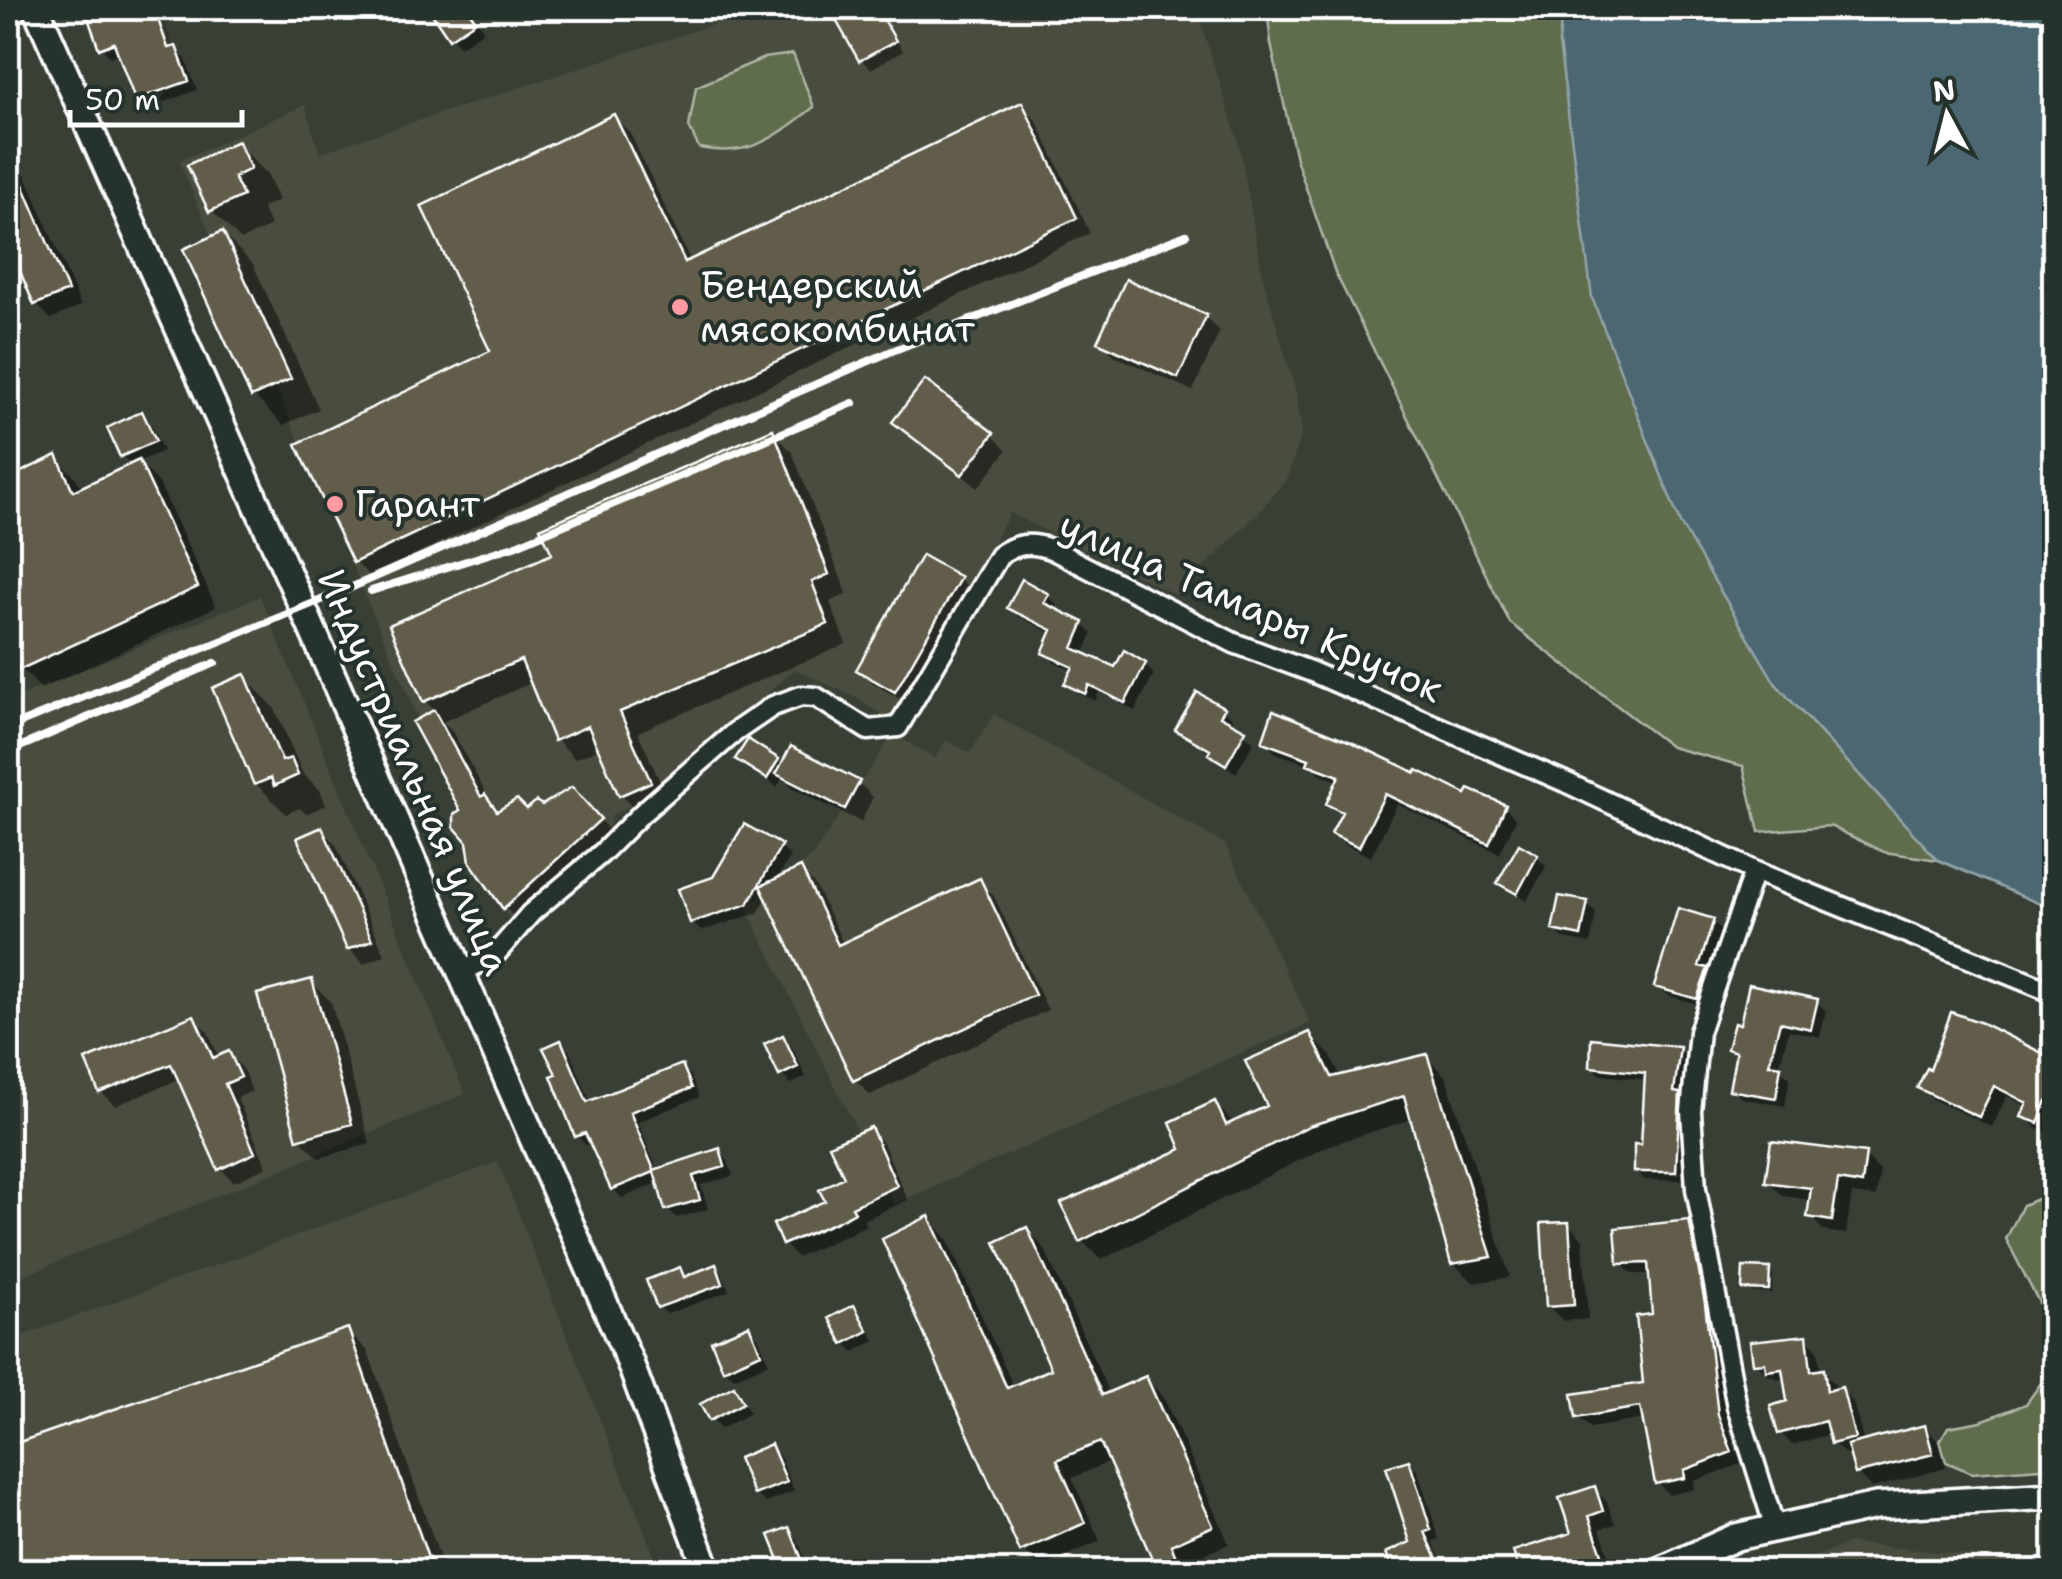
<svg xmlns="http://www.w3.org/2000/svg" width="2062" height="1579" font-family="'Shantell Sans',sans-serif">
<rect width="100%" height="100%" fill="#384036"/>
<filter id="ink" filterUnits="userSpaceOnUse"><feTurbulence type="fractalNoise" baseFrequency=".01" numOctaves="2"/><feDisplacementMap in="SourceGraphic" scale="20" xChannelSelector="R" yChannelSelector="G"/><feConvolveMatrix kernelMatrix="1 2 1 2 8 2 1 2 1" color-interpolation-filters="sRGB"/></filter>
<g filter="url(#ink)">
<path fill="#494d40" d="M754,8h442l43,136 24,134 33,114 6,40 -15,46 -28,34 -83,83 -166,-82 -120,208 -31,-22 -64,-30 -142,126 -41,20 -9,30 -94,74 -98,-217 -232,-541 126,-56 14,48 411,-134z
M260,596l205,498 -457,188v-581z
M994,714l231,130 85,179 -416,181 -148,-297 66,-50 81,-123 42,24 11,-17 24,12z
M498,1162l162,409 -652,1v-231z
M1849,1543l205,21v7h-275z"/>
<path fill="#5f6d4e" stroke="#afb6a6" stroke-width="2.5" d="M1267,8h295l-3,35 216,640 163,177 -54,-8 -54,-26 -71,6 -16,-66 -72,-19 -161,-124 -175,-351 -39,-113 -25,-115z
M793,54l21,53c-39,30 -63,51 -115,41l-10,-21 7,-40 68,-29z
M2054,1192v275l-82,6 -26,-11 -6,-21 8,-14 33,-6 45,-17 28,-39 -7,-47 -41,-79 17,-34z"/>
<path fill="#4b6872" stroke="#93a4aa" stroke-width="2.5" d="M1562,8h492v902l-116,-50 -163,-177 -95,-160 -88,-225 -33,-255z"/>
<path fill="#0007" d="M91,8h61l18,53 5,-2 -17,-51 15,41 12,9 12,32 -51,19 -9,-10 -17,-46 -10,4 -9,-10z
M431,8h37l16,23 -24,16z
M868,8h8l6,6 21,37 -32,18 -10,-9 -21,-37z
M1021,105l15,15 54,113 -720,343 -15,-14 139,-210 120,-235 15,14 62,131z
M238,144l29,30 12,26 -17,8 9,18 -30,14 -30,-30z
M11,161l15,15 55,130 -30,13 -15,-15 -28,-68v-74z
M223,234l30,30 66,145 -36,16 -30,-30z
M1205,317l15,14 -27,60 -78,-35 -15,-14z
M141,414l10,10 12,27 -25,11 21,21 57,124 -175,82 -20,-21 -13,-27v-160l48,-23 20,20 6,12 51,-24 -11,-10z
M896,422l96,13 15,15 -29,38z
M773,432l19,20 55,142 -17,8 16,42 -208,88 31,70 -28,13 -20,-20 -21,-47 -25,11 -19,-20 -25,-56 -89,39 10,9 40,73 8,8 90,-3 27,30 -95,86 -18,-18 -34,-66 -14,-15 1,-26 -42,-77 21,-11 -11,-11 130,-145z
M960,579l14,15 -64,111 -36,-21 -15,-14z
M1048,596l9,9 -3,6 29,13 9,10 -9,21 33,15 29,-5 9,9 -19,37 -36,-19 -4,9 -18,-8 -9,-10 6,-12 -20,-9 -9,-9 9,-19 -34,-17 -10,-10z
M244,677l30,30 29,67 17,16 6,15 -20,9 -6,-6 -14,6 -30,-30z
M1224,710l9,9 -3,5 24,18 -18,31 -58,-43z
M1265,742l152,35 51,21 37,9 11,12 -16,35 -103,-50 -26,53 -25,-12 -12,-12 9,-17 -14,-13 11,-21 -19,-7 -8,-9 -37,-13z
M738,759l40,2 5,6 76,16 14,14 -12,25 -67,-33 -11,-12 -6,10z
M322,830l14,15 49,110 -21,9 -15,-15z
M781,847l9,10 -14,24 24,-11 15,15 29,60 135,-64 15,15 54,114 -178,85 -15,-15 -87,-184 -10,17 -57,18 -9,-9 23,-43z
M1537,857l9,9 -19,35 -27,-18z
M1586,903l10,10 -6,31 -26,-5 -9,-10z
M1712,921l10,9 -13,43 7,7 -10,27 -39,-12 -10,-9z
M311,982l20,20 39,142 -51,14 -20,-20z
M1817,1002l9,9 -6,26 -31,-7 -10,38 11,10 -5,28 -44,-8 -9,-9 5,-33 -7,-7z
M1952,1015l102,43v63l-4,13 -14,-6 -12,-12 4,-9 -21,-11 -15,31 -60,-28 -12,-11 11,-15z
M194,1018l14,14 11,26 9,-4 14,13 10,24 -15,7 30,69 -33,15 -14,-14 -40,-89 -65,27 -14,-14z
M1310,1035l20,20 11,22 85,-20 20,20 64,200 -36,6 -21,-20 -40,-144 -83,26 -229,115 -20,-20 103,-90 31,-46 20,20 35,-17z
M782,1038l10,9 14,30 -15,7 -9,-9z
M561,1043l9,9 21,51 91,-36 9,9 8,21 -61,25 20,49 61,-20 9,10 5,15 -32,9 7,24 -31,9 -10,-9 -7,-27 -38,16 -9,-9 -21,-46 -6,2 -9,-9 -18,-60z
M1679,1050l9,8 -5,41 5,5 -4,76h-39l-9,-9 7,-24 4,-67 -46,-5 -9,-9z
M870,1130l13,13 25,57 -45,20 3,5 -17,9 -52,23 -13,-13 44,-42 19,-24z
M1865,1156l15,15 -4,26 -24,-3 -6,40 -22,-3 -14,-15 2,-16 -29,-4 -15,-15z
M929,1219l17,18 68,151 40,-18 -27,-140 17,18 66,147 36,-16 17,17 66,148 -42,18 4,10h-31l-49,-111 -39,17 28,63 -60,27 -17,-18z
M1688,1223l12,12 15,81 14,113 12,35 -47,17 1,8 -26,6 -11,-12 -13,-64 -55,9 -12,-11 68,-32 9,-69 -4,-42h-19l-11,-11z
M1568,1224l15,15 5,80 -25,2 -15,-15z
M8,1244l10,30 -10,4z
M715,1267l8,8 6,16 -62,23 -8,-7 20,-37 9,8z
M1768,1271l5,4 -1,18 -23,-1 -4,-4z
M853,1308l10,10 12,23 -21,11 -9,-9z
M748,1328l10,9 11,26 -35,15 -9,-10z
M347,1331l21,20 77,221h-437v-123z
M1806,1338l12,12 3,22 14,12 1,7 5,-1 12,12 11,41 61,-16 14,15 7,26 -74,20 -15,-15 -5,-20 -6,2 -13,-12 -2,-9 -39,11 -12,-13 10,-29 -4,-21 -18,-7 -12,-12z
M734,1389l16,24 -29,16 -10,-10z
M770,1447l10,9 14,35 -28,12 -10,-9z
M1409,1462l9,10 21,67 -6,2 13,31h-55l22,-28z
M1594,1489l13,13 8,22 -15,5 15,43h-93l52,-37z
M788,1530l9,9 14,33h-25z
M1479,1561l9,11h-36v-1z"/>
<path fill="#625d4b" stroke="#fff" stroke-width="2.5" d="M118,8h36l14,40 8,-2 13,35 -54,19 -21,-57 -15,6 -11,-31z
M428,8h39l9,13 -27,18z
M862,8h15l19,33 -37,20 -22,-39z
M1022,102l55,116 -724,345 -57,-119 194,-93 -69,-145 193,-92 71,148z
M238,141l13,28 -17,8 9,19 -34,16 -22,-47z
M8,149l60,142 -34,14 -26,-63z
M223,231l68,148 -40,18 -68,-148z
M1126,279l81,36 -29,63 -81,-36z
M925,380l69,53 -32,42 -70,-53z
M142,411l14,30 -36,16 -13,-29z
M773,429l56,145 -17,8 16,42 -208,88 31,70 -32,14 -31,-70 -34,15 -33,-81 -98,42 -34,-77 163,-71 -12,-26z
M57,455l16,36 66,-31 59,127 -179,83 -11,-25v-167z
M922,555l39,22 -66,115 -39,-22z
M1022,579l27,15 -5,9 40,19 -11,26 42,19 9,-17 22,13 -21,40 -36,-18 -4,9 -21,-10 9,-17 -31,-14 10,-23 -45,-22z
M245,674l37,87 9,-3 7,17 -24,11 -3,-8 -17,7 -42,-97z
M1197,692l28,16 -5,8 26,14 -20,35 -18,-11 2,-4 -35,-20z
M434,710l47,87 4,-3 12,17 20,-12 10,10 9,-8 6,4 30,-18 29,32 -98,90 -33,-47 -3,-20 -13,-15v-13l6,-4 -48,-88z
M1273,710l78,32 65,31 1,-3 49,24 3,-5 37,16 -17,39 -104,-50 -26,53 -28,-13 11,-22 -16,-8 13,-28 -32,-12 2,-5 -47,-17z
M748,739l31,20 -12,20 -32,-20z
M791,746l69,35 -15,28 -69,-35z
M744,824l38,21 -34,59 -58,19 -12,-34 35,-12z
M322,827l50,113 -25,10 -50,-112z
M1519,844l19,11 -21,39 -20,-11z
M801,867l37,78 142,-67 55,117 -182,86 -93,-195z
M1559,896l29,5 -7,35 -29,-6z
M1678,908l36,11 -15,47 9,2 -11,31 -43,-12z
M312,979l40,145 -55,16 -40,-146z
M1749,984l69,15 -7,30 -31,-7 -11,42 12,2 -5,32 -47,-8 7,-38 -9,-3 7,-26 6,1z
M1951,1012l31,11 72,36v45l-7,-3 -9,22 -17,-6 6,-14 -33,-17 -15,31 -62,-29 10,-20 3,2z
M194,1015l19,43 16,-7 12,26 -16,7 30,69 -37,17 -47,-106 -72,29 -14,-33z
M1310,1032l22,45 95,-23 65,203 -41,7 -47,-168 -95,30 -230,116 -18,-39 120,-54 -11,-27 45,-21 11,24 41,-19 -22,-45z
M783,1035l15,32 -19,9 -15,-32z
M1591,1038l89,9 -6,45 6,1 -4,79h-42v-28l7,1 4,-72 -55,-6z
M561,1040l26,62 95,-38 10,24 -62,24 24,58 66,-22 5,19 -32,9 7,24 -35,10 -11,-38 -43,18 -26,-57 -10,4 -24,-61 5,-2 -13,-26z
M871,1127l26,59 -45,21 3,5 -19,10 -54,23 -9,-21 52,-23 -6,-11 25,-13 -15,-32z
M1771,1141l95,12 -4,31 -24,-4 -6,41 -25,-4 4,-29 -46,-6z
M929,1216l78,172 44,-19 -56,-127 32,-15 75,168 44,-19 67,150 -42,19 11,27h-24l-58,-130 -43,18 28,63 -65,29 -138,-313z
M1689,1220l16,83 13,112 14,37 -48,18 1,8 -30,6 -15,-77 -64,11 -4,-24 71,-11 -7,-67 16,-2 -4,-51 -30,1 -3,-36z
M1569,1222l5,83 -28,2 -5,-84z
M716,1264l7,20 -66,24 -11,-28 34,-13 4,10z
M1743,1267l27,1 -1,22 -27,-1z
M854,1305l14,26 -25,13 -14,-26z
M749,1325l12,28 -38,17 -12,-29z
M348,1328l85,244h-425v-126z
M1807,1335l4,36 13,-2 3,22 15,-4 13,51 -24,6 -6,-23 -47,13 -8,-28 17,-5 -5,-32 -16,2 -1,-8 -12,1 -3,-23z
M734,1386l9,17 -34,18 -9,-17z
M1925,1425l8,29 -78,20 -8,-29z
M771,1444l16,38 -33,13 -16,-37z
M1409,1460l22,70 -6,2 18,40h-49l-8,-19 24,-11 -24,-75z
M1595,1486l8,25 -14,5 19,56h-89l-6,-21 58,-18 -12,-35z
M789,1527l18,45h-23l-15,-37z"/>
<g fill="none" stroke-linecap="round" stroke-linejoin="round">
<defs>
<path id="minor" d="M1754,871l-55,161 -8,79 5,78 41,218 38,121
M460,972l33,-15 38,-44 71,-60 40,-40 93,-81 38,-26 28,-10 15,1 52,33 30,-3 101,-171c17,-13 32,-14 52,-7l183,94 78,29 253,110 189,89 300,122"/>
<path id="secondary" d="M36,8l267,600 326,752 79,212
M1657,1572l79,-35 140,-31 178,-10"/>
</defs>
<use href="#minor" stroke="#fff" stroke-width="25"/>
<use href="#secondary" stroke="#fff" stroke-width="32"/>
<use href="#minor" stroke="#26332d" stroke-width="18"/>
<use href="#secondary" stroke="#26332d" stroke-width="25"/>
<path stroke="#fff" stroke-width="8" d="M371,591l143,-45 339,-143
M8,728l333,-136 551,-241 294,-116
M8,752l207,-89"/>
</g>
</g>
<g fill="#ff9aa2" stroke="#26332d" stroke-width="4">
<circle cx="680" cy="307" r="10"/>
<circle cx="335" cy="504" r="10"/>
</g>
<g text-anchor="middle" stroke-width="8" stroke-linejoin="round" paint-order="stroke">
<g font-size="38" fill="#fff" stroke="#26332d" text-anchor="start">
<text x="700" y="298">Бендерский<tspan x="700" dy="44">мясокомбинат</tspan></text>
<text x="355" y="517">Гарант</text>
</g>
<g font-size="38" fill="#fff" stroke="#26332d">
<text transform="translate(1251 607) rotate(24)" y="13">улица Тамары Кручок</text>
<text transform="translate(414 772) rotate(67)" y="13">Индустриальная улица</text>
</g>
</g>
<rect width="2062" height="1579" fill="none" stroke="#26332d" stroke-width="40"/>
<rect x="20" y="20" width="2022" height="1539" fill="none" stroke="#fff" stroke-width="4" filter="url(#ink)"/>
<g transform="translate(1947 115) rotate(353)" stroke="#26332d" stroke-width="8" paint-order="stroke">
<path d="M0-8L18 38L0 25L-18 38Z" fill="#ffffff"/>
<text y="-15" font-size="28" font-weight="bold" text-anchor="middle" fill="#ffffff">N</text>
</g>
<path d="M70 110v15h172v-15" fill="none" stroke="#ffffff" stroke-width="5"/>
<text x="85" y="110" font-size="30" fill="#ffffff" stroke="#26332d" stroke-width="8" paint-order="stroke">50 m</text>
</svg>
